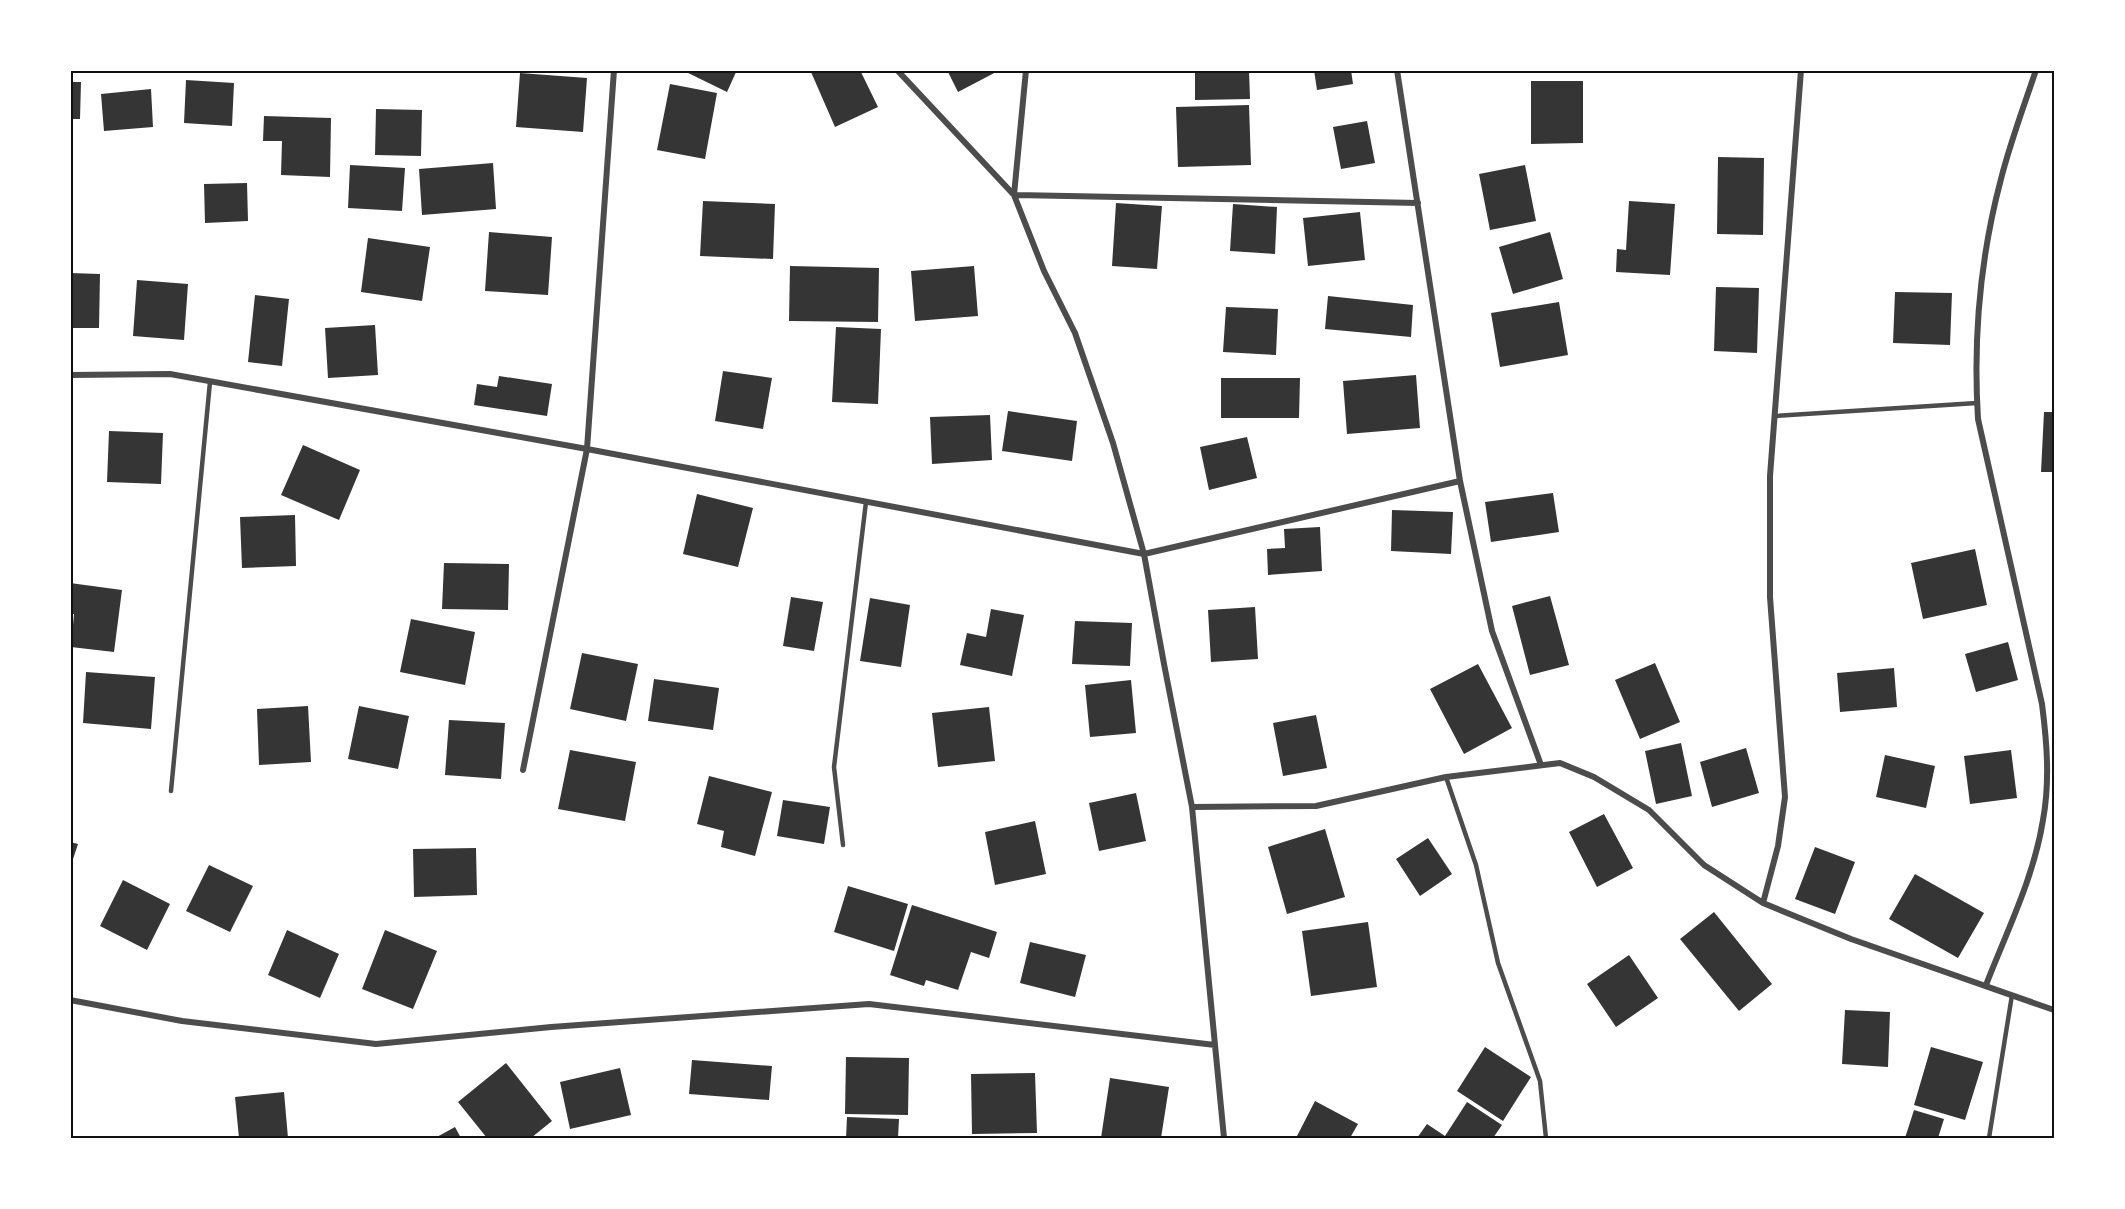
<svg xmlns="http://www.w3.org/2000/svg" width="2125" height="1209" font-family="'Roboto Condensed',sans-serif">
<rect width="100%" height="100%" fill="#fff"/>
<path fill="#353535" d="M682,70h55l-10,22z
M814,70h46l18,37 -43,20 -24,-55z
M947,70h53l-42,22z
M1195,70h54l1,29 -55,1z
M1314,70h37l2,14 -36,6z
M520,73l67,5 -4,54 -67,-5z
M186,80l48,3 -2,43 -48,-3z
M1531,81h52v62l-52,1z
M70,82h11l-1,37h-10z
M670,84l47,9 -12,66 -48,-9z
M151,89l2,38 -49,4 -3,-37z
M1249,105l2,60 -73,2 -2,-60z
M376,109l46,1 -1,46 -46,-1z
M264,116l67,2 -1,59 -49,-2 1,-34h-19z
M1367,121l8,42 -34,6 -8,-42z
M1718,157l46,1 -1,77 -46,-1z
M493,163l3,46 -74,6 -3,-46z
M350,165l55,3 -3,43 -54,-3z
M1525,165l11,56 -46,9 -11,-56z
M247,183l1,38 -43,2 -1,-39z
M703,201l72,3 -2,55 -73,-3z
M1629,201l46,3 -5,71 -54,-3 1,-23 9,1z
M1116,203l46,3 -5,63 -45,-3z
M1233,204l44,3 -2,47 -45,-3z
M1360,212l5,48 -57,6 -5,-48z
M489,232l63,5 -4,58 -63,-4z
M1550,232l13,47 -50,15 -14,-47z
M368,238l62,9 -8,54 -61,-9z
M790,266l89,2 -1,54 -89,-1z
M974,266l4,50 -63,5 -4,-50z
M70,273l30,1 -1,54h-29z
M137,280l51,4 -4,56 -51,-4z
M1716,287l43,1 -2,65 -43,-2z
M1895,292l57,1 -2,52 -57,-2z
M255,295l34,4 -7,67 -34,-4z
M1328,296l85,9 -2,32 -86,-8z
M1559,302l9,53 -68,12 -9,-54z
M1226,307l52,2 -2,46 -53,-3z
M375,325l3,50 -50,3 -3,-50z
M836,327l45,2 -3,75 -46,-2z
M723,371l49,7 -9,51 -48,-8z
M1416,375l4,53 -73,6 -4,-53z
M499,376l53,8 -5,32 -73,-11 3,-21 20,3z
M1221,378h79l-1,40h-78z
M1008,411l69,10 -5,40 -70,-10z
M2044,412h10v60h-13z
M990,415l2,45 -60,4 -2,-47z
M109,431l54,2 -2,51 -54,-2z
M1247,437l10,41 -48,12 -9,-43z
M303,445l57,25 -21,50 -58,-25z
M1553,493l6,39 -68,10 -6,-40z
M697,494l56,14 -15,59 -55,-13z
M1392,510l61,2 -2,42 -60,-3z
M295,515l1,51 -54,2 -2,-51z
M1320,527l2,44 -54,4 -1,-26 18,-1 -1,-19z
M1975,549l12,56 -64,14 -12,-56z
M444,563l65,1 -1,46 -66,-1z
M70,583l52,7 -8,62 -43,-5 3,-33h-4z
M1550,596l19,69 -39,10 -18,-69z
M791,597l32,5 -9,49 -31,-5z
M870,598l40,7 -9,62 -41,-6z
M1255,607l3,52 -47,3 -3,-52z
M991,609l33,6 -12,61 -52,-11 7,-32 19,4z
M411,619l64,13 -10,53 -65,-13z
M1075,621l57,2 -2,43 -58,-2z
M2008,642l10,38 -42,12 -11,-38z
M582,653l56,11 -12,57 -56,-12z
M1655,663l25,59 -40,17 -25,-59z
M1478,664l34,64 -48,26 -34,-65z
M1894,668l3,39 -57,5 -3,-39z
M86,672l69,5 -4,52 -68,-6z
M654,679l65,9 -6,42 -65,-9z
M1131,680l5,53 -46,4 -5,-52z
M308,706l3,56 -52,3 -2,-56z
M359,706l50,10 -11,53 -50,-10z
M989,707l6,54 -57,6 -6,-54z
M1316,715l11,53 -44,8 -10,-53z
M449,720l56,3 -4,56 -56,-4z
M1681,743l11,53 -36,8 -11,-53z
M1746,748l13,45 -47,14 -12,-45z
M570,750l66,12 -11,59 -67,-12z
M2011,750l6,48 -47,6 -6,-48z
M1885,755l50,11 -9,42 -50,-11z
M709,776l63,16 -17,64 -34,-9 3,-16 -27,-7z
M1136,793l10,48 -47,10 -10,-48z
M783,800l47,7 -6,37 -47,-8z
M1604,814l29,54 -36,19 -28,-55z
M1035,821l11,53 -51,11 -10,-53z
M1325,829l20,68 -58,17 -19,-67z
M1428,838l24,36 -32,22 -24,-37z
M70,842l8,2 -7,21h-1z
M1815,847l40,15 -20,52 -40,-15z
M476,848l1,47 -63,2 -1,-48z
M209,865l44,21 -23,46 -44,-21z
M1915,874l69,39 -26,45 -69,-39z
M123,880l47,24 -23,46 -47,-24z
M848,886l60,18 -14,47 -60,-19z
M912,905l85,27 -8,26 -18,-6 -13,38 -32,-10 -2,6 -34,-11z
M1714,912l58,72 -33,27 -59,-72z
M1368,922l9,65 -66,9 -9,-65z
M287,930l52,24 -19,44 -52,-23z
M385,930l52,21 -24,58 -51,-20z
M1030,942l56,13 -11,42 -55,-14z
M1629,955l29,43 -42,29 -29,-43z
M1845,1010l45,2 -2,55 -46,-3z
M1485,1047l46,30 -28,44 -46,-30z
M1931,1047l52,15 -18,58 -51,-15z
M846,1057l63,1 -1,57 -63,-1z
M692,1060l80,6 -3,34 -80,-6z
M506,1063l46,58 -21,17h-44l-29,-36z
M620,1068l11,47 -61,14 -10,-47z
M1035,1073l2,60 -65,1 -1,-60z
M1110,1078l59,9 -8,51h-60z
M284,1092l4,46h-49l-4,-41z
M1315,1101l43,23 -8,14h-54z
M1467,1102l35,23 -9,13h-76l10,-14 18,12z
M1914,1110l30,9 -6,19h-33z
M847,1117l52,2 -1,19h-52z
M455,1127l6,11h-26z"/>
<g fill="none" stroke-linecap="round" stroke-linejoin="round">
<path stroke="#4c4c4c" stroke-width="4.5" d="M1775,416l202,-13
M1446,777l30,88 22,98 42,118 6,57
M171,791l39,-409
M843,845l-9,-78 32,-265
M1989,1138l23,-143"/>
<path stroke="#4c4c4c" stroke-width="6" d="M897,70l117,125 404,8
M1026,70l-12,125 30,76 31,62 38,110 31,111 20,110 28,143 32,331
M1397,70l63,411 32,150 49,134
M70,375l100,-1 417,75 557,105 316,-73
M523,770l64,-321 27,-379
M1192,807l124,-1 130,-29 114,-14 34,14 55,33 55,55 59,38 88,36 203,71
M1763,903l15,-57 7,-49 -15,-200v-121l31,-406
M1986,985c21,-54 48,-108 57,-165 7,-39 4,-77 -1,-116l-64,-285c-5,-81 2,-161 23,-240 9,-36 23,-73 35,-109
M70,1000l112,21 194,23 175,-17 318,-23 346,41"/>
</g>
<rect width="2125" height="1209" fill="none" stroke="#ffffff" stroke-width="144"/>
<rect x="72" y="72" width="1981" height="1065" fill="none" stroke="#111" stroke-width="2"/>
</svg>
